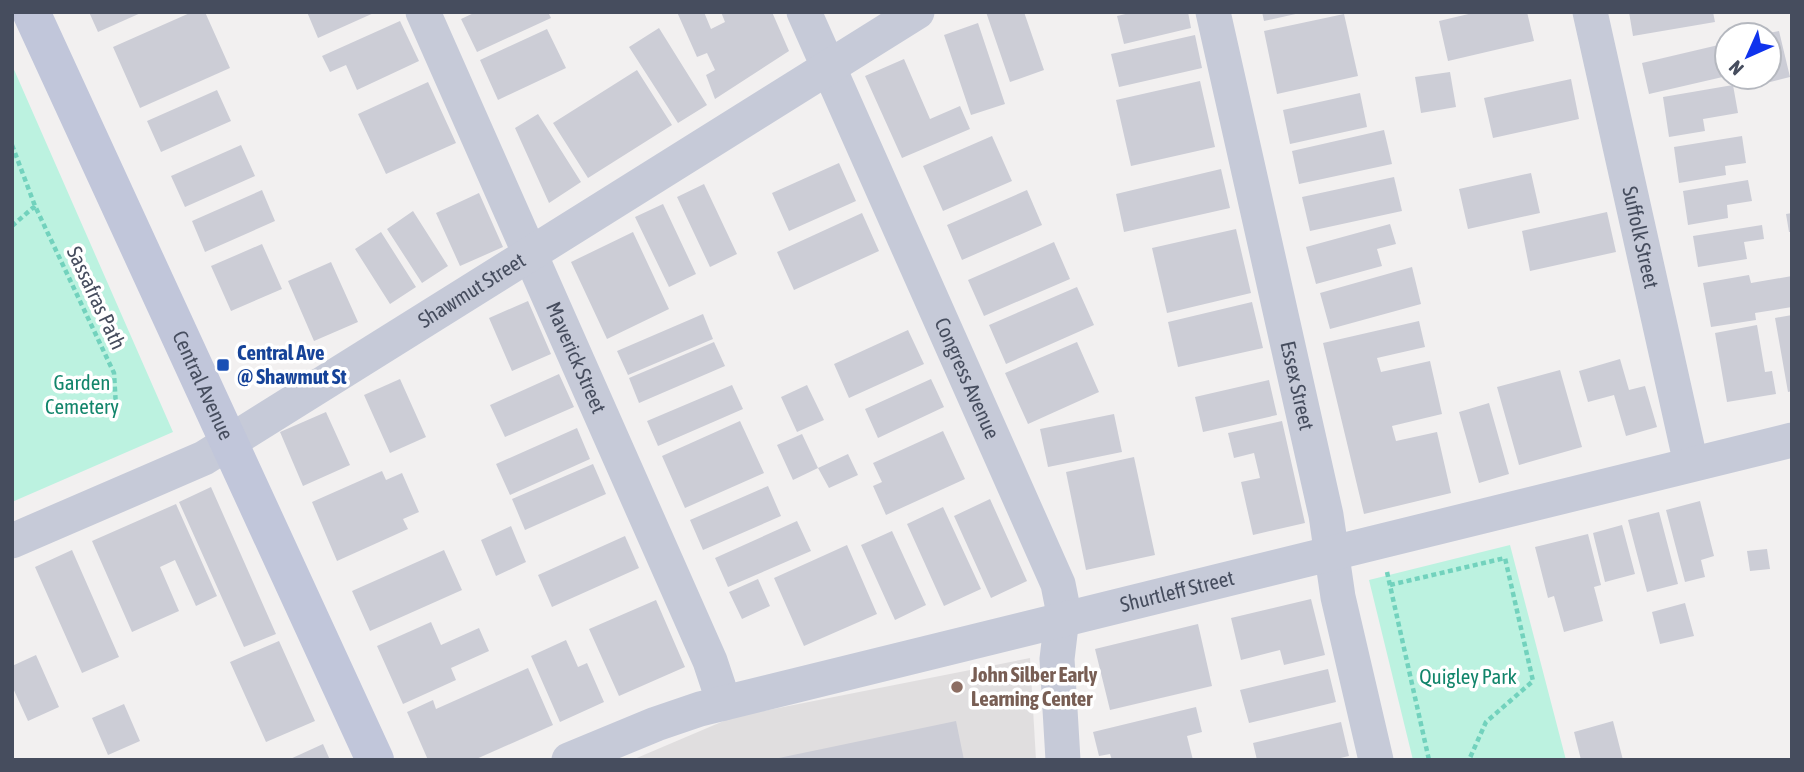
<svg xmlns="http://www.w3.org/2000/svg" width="1804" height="772" font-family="'Asap Condensed',sans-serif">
<rect width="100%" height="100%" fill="#f2f0f0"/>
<path fill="#e0dedf" d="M1030,658l6,102h-404l101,-43z"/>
<path fill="#bcf2e0" d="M12,65l161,367 -161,70z
M1510,545l56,215h-153l-44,-180z"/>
<path fill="#cccdd6" d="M89,12h54l-45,20z
M192,12h13l25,56 -90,40 -27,-61z
M307,12h69l-58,26z
M476,12h72l3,6 -74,34 -16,-33z
M677,12h27l7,17 14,-7 -4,-10h51l17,39 -74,48 -9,-24 9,-5 -8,-17 -10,4z
M986,12h38l20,58 -34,12z
M1134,12h54l3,16 -67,16 -7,-28z
M1262,12h38v1l-36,8z
M1477,12h50l7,29 -86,20 -9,-40z
M1629,12h84l2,10 -82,14z
M1344,14l14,62 -81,18 -13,-63z
M400,21l19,40 -62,29 -11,-25 -16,7 -8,-16z
M978,23l27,81 -34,11 -27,-80z
M659,28l48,77 -29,18 -49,-76z
M547,29l19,39 -68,32 -18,-40z
M1779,31l11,46 -43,11 -3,-11h25v-44z
M1195,35l7,33 -83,19 -8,-33z
M1727,43v33l-78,18 -7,-31z
M904,59l26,60 30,-13 10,23 -68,29 -37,-82z
M637,70l35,55 -84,53 -35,-55z
M1450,72l6,35 -35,6 -6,-36z
M1571,79l8,40 -86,19 -9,-40z
M1200,81l15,66 -84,19 -15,-66z
M428,82l28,61 -70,31 -28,-60z
M1733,85l5,28 -35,6 2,12 -36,6 -6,-40z
M217,90l14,31 -70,31 -14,-31z
M1360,93l7,34 -77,17 -7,-34z
M538,114l43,68 -32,21 -34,-75z
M1384,130l8,34 -93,20 -7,-33z
M992,136l20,45 -69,30 -20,-45z
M1742,136l4,27 -21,3 1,9 -47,8 -5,-36z
M241,145l14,31 -70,31 -14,-31z
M839,163l17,38 -67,30 -17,-38z
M1221,169l9,39 -106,24 -8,-38z
M1531,173l9,40 -72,16 -9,-40z
M1394,177l8,34 -92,20 -8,-34z
M1748,180l4,21 -25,4 1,13 -40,7 -5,-34z
M704,184l33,70 -27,13 -33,-70z
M262,190l13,31 -70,31 -13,-31z
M1027,190l15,35 -80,35 -15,-35z
M479,193l24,54 -43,19 -24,-53z
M663,204l33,70 -27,13 -34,-70z
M413,211l35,55 -26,17 -35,-54z
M1607,212l9,40 -86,19 -8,-40z
M862,213l17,38 -85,39 -17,-38z
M1792,213v19h-3l-3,-18z
M1390,224l6,20 -19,5 5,17 -66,18 -10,-37z
M1762,225l2,14 -20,3 3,17 -49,8 -5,-31z
M1236,229l15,64 -84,20 -15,-65z
M381,232l35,55 -26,17 -35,-55z
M633,232l36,77 -62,30 -36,-77z
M1054,242l16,37 -86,37 -16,-36z
M262,244l20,45 -51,22 -20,-45z
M331,262l27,60 -44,19 -26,-60z
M1412,267l9,37 -91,25 -10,-36z
M1749,275l2,8 41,-7v31l-37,6 1,7 -45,7 -8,-44z
M1077,287l17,38 -88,39 -17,-39z
M528,301l23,53 -39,17 -23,-53z
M1252,302l11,46 -85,19 -10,-45z
M703,314l10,25 -85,36 -11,-24z
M1792,315v76l-4,1 -13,-74z
M1419,321l6,26 -48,11 4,14 49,-11 12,53 -50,12 4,15 41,-9 14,61 -87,21 -41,-171z
M1757,325l8,47 7,-1 4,23 -49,8 -12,-69z
M908,330l16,34 -75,34 -15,-34z
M714,342l11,24 -86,37 -10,-25z
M1077,342l22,50 -71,32 -23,-51z
M1620,359l9,31 16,-4 12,41 -31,9 -12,-41 -26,7 -9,-31z
M1560,370l22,77 -63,18 -22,-78z
M559,374l15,33 -69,30 -15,-32z
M400,379l26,58 -36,16 -26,-58z
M931,379l13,28 -66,31 -13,-29z
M1269,380l8,35 -74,17 -8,-35z
M732,385l11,24 -85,37 -11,-25z
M807,385l17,35 -27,12 -16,-35z
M1489,403l20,71 -30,9 -20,-71z
M326,412l24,53 -47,21 -23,-54z
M1114,414l8,38 -74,15 -8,-38z
M740,421l24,52 -79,35 -23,-52z
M1282,421l23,102 -52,12 -12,-53 19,-4 -6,-25 -20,5 -6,-25z
M577,428l13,31 -80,36 -14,-31z
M943,431l22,48 -79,36 -13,-29 9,-4 -9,-19z
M802,434l16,34 -25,12 -16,-35z
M848,454l10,21 -29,13 -11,-20z
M1134,457l21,98 -69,15 -20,-98z
M593,464l13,30 -81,36 -13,-31z
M382,471l4,9 16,-7 17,39 -16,7 5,10 -71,32 -25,-59z
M768,486l13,30 -78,34 -13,-30z
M211,487l65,147 -32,13 -65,-145z
M990,499l37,82 -36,17 -37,-82z
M1700,501l14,55 -13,4 4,17 -20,5 -19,-72z
M176,504l41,92 -21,10 -21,-46 -15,7 19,44 -47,21 -40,-91z
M943,507l38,82 -37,17 -37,-82z
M1659,512l19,72 -31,8 -19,-72z
M797,521l14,30 -83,36 -13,-29z
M1622,525l13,49 -30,8 -12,-49z
M511,526l15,36 -30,14 -15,-36z
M892,531l34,74 -31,15 -34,-75z
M1588,534l13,51 -7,2 9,34 -39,11 -10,-36 -6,2 -13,-51z
M625,536l14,32 -87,39 -14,-32z
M847,545l30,69 -73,32 -30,-68z
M1767,549l3,20 -20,2 -3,-20z
M72,550l47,107 -37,16 -47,-106z
M444,550l18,40 -92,41 -18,-40z
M758,579l12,27 -28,13 -13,-27z
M1311,599l14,56 -41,10 -4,-15 -39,10 -10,-42z
M656,600l29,67 -66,29 -30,-67z
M1685,603l9,33 -34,8 -8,-32z
M431,622l10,23 38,-17 10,23 -38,17 5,12 -53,24 -26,-58z
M1198,624l14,62 -102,24 -15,-61z
M566,640l12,27 9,-4 17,39 -44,20 -29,-66z
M279,641l36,80 -49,21 -36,-80z
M36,655l23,52 -31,14 -16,-35v-20z
M528,668l25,57 -79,35h-46l-21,-48 26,-12 3,9z
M1328,669l8,33 -87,21 -9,-33z
M124,704l16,37 -32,14 -16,-37z
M1196,707l6,25 -15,4 6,24h-81l-2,-6 -11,2 -6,-24z
M956,721l8,39h-190v-1z
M1613,721l10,39h-42l-7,-28z
M1341,722l8,34 -17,4h-75l-4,-17z
M323,744l7,16h-42z"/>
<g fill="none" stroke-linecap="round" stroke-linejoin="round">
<path stroke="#72d2bd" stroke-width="4.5" stroke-dasharray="5 3.5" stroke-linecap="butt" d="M12,145l23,61 79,167 2,34
M12,226l23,-20
M1387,572l42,188
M1390,585l115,-27 28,123 -47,41 -17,38"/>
<g stroke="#c6cad8" stroke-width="35">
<path id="s1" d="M423,12l287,649 14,42"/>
<path id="s2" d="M804,12l254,572 5,25 -6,50 6,101"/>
<path id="s3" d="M1213,12l113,503 12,82 38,163"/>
<path id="s4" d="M1590,12l101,452"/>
<path id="s5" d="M12,541l192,-83 713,-446"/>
<path id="s6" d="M569,760l87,-36 44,-15 1092,-269"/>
</g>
<path stroke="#c1c6da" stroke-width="38" id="s7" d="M31,12l344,748"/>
</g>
<rect fill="#1a4fb4" stroke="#fff" stroke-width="2.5" x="216" y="358" width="14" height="14" rx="3.5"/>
<circle fill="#8d6e63" stroke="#fff" stroke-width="2.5" cx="957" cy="687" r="7"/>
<g text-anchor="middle" stroke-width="7" stroke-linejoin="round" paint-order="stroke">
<g font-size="21" fill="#464d5e" stroke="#fff">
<text dy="7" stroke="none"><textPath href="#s4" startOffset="231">Suffolk Street</textPath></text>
<text dy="7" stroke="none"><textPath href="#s5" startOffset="525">Shawmut Street</textPath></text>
<text transform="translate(96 298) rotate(65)" y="7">Sassafras Path</text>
<text dy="7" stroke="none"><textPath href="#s1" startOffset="378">Maverick Street</textPath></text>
<text dy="7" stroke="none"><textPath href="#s2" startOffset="401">Congress Avenue</textPath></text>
<text dy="7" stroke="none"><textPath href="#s7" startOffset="411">Central Avenue</textPath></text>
<text dy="7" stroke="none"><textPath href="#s3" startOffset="383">Essex Street</textPath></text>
<text dy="7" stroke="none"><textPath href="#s6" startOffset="632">Shurtleff Street</textPath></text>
</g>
<g font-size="21" font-weight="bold" fill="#164399" stroke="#fff" text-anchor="start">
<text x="237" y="360">Central Ave<tspan x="237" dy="24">@ Shawmut St</tspan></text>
</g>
<g font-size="21" fill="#12856b" stroke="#fff">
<text x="82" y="390">Garden<tspan x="82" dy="24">Cemetery</tspan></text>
<text x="1468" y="684">Quigley Park</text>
</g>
<g font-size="21" font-weight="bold" fill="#785e54" stroke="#fff" text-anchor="start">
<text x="971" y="682">John Silber Early<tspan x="971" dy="24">Learning Center</tspan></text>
</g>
</g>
<rect width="1804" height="772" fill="none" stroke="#464d5e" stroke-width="28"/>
<g transform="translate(1748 56) rotate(225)"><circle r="33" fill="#ffffff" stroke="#b5b8bf" stroke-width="2"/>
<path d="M0-5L12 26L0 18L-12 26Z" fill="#0f33ed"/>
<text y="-10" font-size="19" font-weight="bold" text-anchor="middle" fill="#464d5e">N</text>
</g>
</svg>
